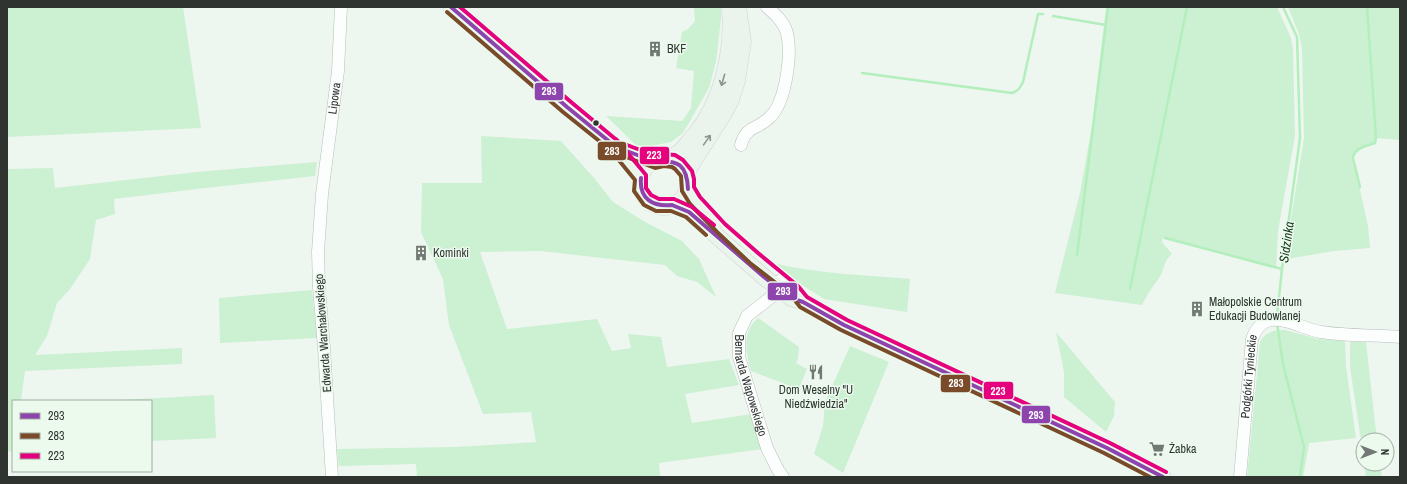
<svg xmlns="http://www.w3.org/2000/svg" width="1407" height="484" font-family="'Archivo Narrow',sans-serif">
<rect width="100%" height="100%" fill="#eef6f0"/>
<path fill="#ccf0d2" d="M7,7h176l18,121 -194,9z
M694,7h27v11l-5,44 -7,26 -26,45 -12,9 -26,5 -9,-2 -30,-29 76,5 9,-13 3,-37 -18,-3 6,-36 6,-3 7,-8z
M1106,7h171l14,31 2,11 2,87 -17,95 -2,38 -113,-31 -1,4 10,12c-9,7 -7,15 -13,24 -7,10 -11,15 -17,27l-87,-12 25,-100 12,-67z
M1288,7h112v133l-24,-2 -1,5 -18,8 -4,7 15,68 2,22 -36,3 -47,8 2,-28 15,-93 -2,-90 -3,-14z
M481,136l80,5 33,37 19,24 34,21 35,18 17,18 17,38 -19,-15 -20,-6 -12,-11 -125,-14 -60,1 27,77 90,-10 15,32 19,-3 -3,-14 33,3 6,30 62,-8 10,26 -54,9 7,29 60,-9 11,35 -104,14 1,14h-243l-1,-13 -77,2 -2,-17 119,-2 80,-5 -5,-30 -48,2 -34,-89 -6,-46 -22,-47 1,-49h60z
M317,162l-2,14 -118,13 -83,10 1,15 -19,6 -6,39 -20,30 -13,14 -10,33 -12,19 147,-7v16l-157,7 -4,30h-8v50l-6,1v-283l46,-1 2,20 142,-16z
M773,263c45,11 91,12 137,16l-3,33 -83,-13 -28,-18z
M312,290l5,48 -97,5 -1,-45z
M758,318l41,29 -1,11 -2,5 11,6 -9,21 -15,-7 -32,-12c-5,-19 -10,-38 7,-53z
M1277,330h8l33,9 27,2 1,25 10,72 -47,5 -6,34h-56l13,-135c3,-7 10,-10 17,-12z
M1056,332l59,70 -1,14 -8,16 -42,-35v-25z
M1350,342h16l11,98h-14v14l-13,-87z
M850,346l39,16 -46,111 -29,-19 9,-28 2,-24z
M214,395l2,43 -65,3v-40h-48z
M1364,464h16l2,13h-16z"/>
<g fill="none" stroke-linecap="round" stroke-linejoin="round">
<path stroke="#b3efbd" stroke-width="2.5" d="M1053,16l53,9
M862,73l150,20c6,-2 8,-5 11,-11l15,-68h5
M1360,187l-7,-29c1,-10 13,-12 22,-15l1,-5 -9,-131
M1165,238l117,31
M1077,255l31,-248
M1130,289l57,-282
M1277,316l5,-47 18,-131 -3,-101 -14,-30
M1277,323l6,41 21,83 -4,30"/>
<defs>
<g id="minor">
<path d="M741,145c5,-20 17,-15 29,-28 16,-15 22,-63 17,-84 -3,-11 -12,-19 -20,-26"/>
<path id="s1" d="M781,280l-11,18 -23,18 -8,17v24l28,91 11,22 5,7"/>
<path id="s2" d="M332,477l-8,-129 -5,-61 -1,-35 4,-58 16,-123 3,-64"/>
<path id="s3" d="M1240,477l12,-138c3,-8 8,-17 18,-19 17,-2 34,9 51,12 26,4 53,3 79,5"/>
</g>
<path id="major" d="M451,7l116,100 49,40 25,31
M640 183a24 24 0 1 1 48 0a24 24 0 1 1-48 0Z
M663,160c6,-2 12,-4 17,-8 5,-5 9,-11 14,-16 28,-35 39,-81 36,-126
M686,173l37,-58 8,-15 6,-19 6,-39 -5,-35
M688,189l7,12 20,21
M672,205l17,7 75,65 27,21 12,4 41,23 263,123 56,29"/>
</defs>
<use href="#minor" stroke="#b8beb9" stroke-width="13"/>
<use href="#major" stroke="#cfd3d0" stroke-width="17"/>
<use href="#minor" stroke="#fcfefd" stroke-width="12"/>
<use href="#major" stroke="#ebf3ed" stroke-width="16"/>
<defs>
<path id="bus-1" d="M451,7l116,100 49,40 40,15
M656,162c23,-3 31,4 32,27
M641,178c-2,21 12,29 31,27
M672,205l17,7 75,65 27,21 12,4 41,23 263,123 56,29"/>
<path id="bus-2" d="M447,12l116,100 50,40 42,16 9,-2 8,1 3,2 6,7 1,15 8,13 27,28 33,31 40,31 10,13 41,23 263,123 46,24
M608,147l27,33 -1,11 10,14 12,6h15l15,6 20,18"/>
<path id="bus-3" d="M460,7l111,95 48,40 37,14 7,-2 12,1 8,5 9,11 2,8v8l6,10 25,27 33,29 40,33 9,11 40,23 263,123 56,29
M616,139l30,36v13l5,7 8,4h15l18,8 22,18"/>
</defs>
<use href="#bus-1" stroke="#ebfaed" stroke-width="7"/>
<use href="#bus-2" stroke="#ebfaed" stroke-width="7"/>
<use href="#bus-3" stroke="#ebfaed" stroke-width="7"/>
<use href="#bus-1" stroke="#8e44ad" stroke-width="4"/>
<use href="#bus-2" stroke="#7a4b2a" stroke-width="4"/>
<use href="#bus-3" stroke="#e5007d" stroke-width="4"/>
</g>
<defs><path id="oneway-shaft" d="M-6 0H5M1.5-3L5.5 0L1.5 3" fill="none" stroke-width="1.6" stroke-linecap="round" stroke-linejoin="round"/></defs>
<g stroke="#8d948e">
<use href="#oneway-shaft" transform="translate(723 80) rotate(106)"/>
<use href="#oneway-shaft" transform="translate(707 140) rotate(-55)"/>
</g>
<defs>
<symbol id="building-bare" viewBox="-9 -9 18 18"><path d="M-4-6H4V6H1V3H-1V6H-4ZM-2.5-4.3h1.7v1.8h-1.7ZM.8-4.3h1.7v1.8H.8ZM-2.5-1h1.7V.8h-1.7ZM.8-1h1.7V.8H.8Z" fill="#727873" stroke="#ebfaed" stroke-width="2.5" paint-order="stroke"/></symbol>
<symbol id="restaurant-bare" viewBox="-9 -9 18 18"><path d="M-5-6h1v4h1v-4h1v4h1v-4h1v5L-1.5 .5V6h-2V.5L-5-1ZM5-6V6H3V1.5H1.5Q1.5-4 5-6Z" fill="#727873" stroke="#ebfaed" stroke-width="2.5" paint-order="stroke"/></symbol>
<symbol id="supermarket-bare" viewBox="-9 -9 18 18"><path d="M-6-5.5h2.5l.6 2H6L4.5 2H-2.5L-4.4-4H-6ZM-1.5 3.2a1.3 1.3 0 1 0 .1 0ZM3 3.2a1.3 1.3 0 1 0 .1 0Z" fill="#727873" stroke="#ebfaed" stroke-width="2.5" paint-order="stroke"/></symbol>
</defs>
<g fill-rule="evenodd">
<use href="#building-bare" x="644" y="38" width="22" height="22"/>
<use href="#building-bare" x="410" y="242" width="22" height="22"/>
<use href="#building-bare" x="1186" y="298" width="22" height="22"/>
<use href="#restaurant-bare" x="805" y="361" width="22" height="22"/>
<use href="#supermarket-bare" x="1146" y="438" width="22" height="22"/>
</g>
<circle fill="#2f3430" stroke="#ebfaed" stroke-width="1.5" cx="596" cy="123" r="3.5"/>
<g text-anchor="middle" stroke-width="3" stroke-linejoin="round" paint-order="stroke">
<g font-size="12" fill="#2f3430" stroke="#ebfaed" text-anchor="start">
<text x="667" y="53">BKF</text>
<text x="433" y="257">Kominki</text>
<text x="1209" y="306">Małopolskie Centrum<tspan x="1209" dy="14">Edukacji Budowlanej</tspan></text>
<text x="816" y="394" text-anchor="middle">Dom Weselny "U<tspan x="816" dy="14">Niedźwiedzia"</tspan></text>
<text x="1169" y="453">Żabka</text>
</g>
<g font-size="12" fill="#2f3430" stroke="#ebfaed">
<text dy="4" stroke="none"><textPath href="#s2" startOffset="380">Lipowa</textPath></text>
<text transform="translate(323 333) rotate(-94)" y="4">Edwarda Warchałowskiego</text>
<text dy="4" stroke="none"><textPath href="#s3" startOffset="101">Podgórki Tynieckie</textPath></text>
<text dy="4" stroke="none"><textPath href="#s1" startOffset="123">Bernarda Wapowskiego</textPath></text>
</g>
<g font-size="13" font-style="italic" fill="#12341a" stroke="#ebfaed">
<text transform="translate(1286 242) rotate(-82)" y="5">Sidzinka</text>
</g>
</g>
<g stroke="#ebfaed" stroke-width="1.5">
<rect x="534" y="82" width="30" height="19" rx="4" fill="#8e44ad"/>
<rect x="597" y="141" width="30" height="20" rx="4" fill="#7a4b2a"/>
<rect x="639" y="146" width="31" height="19" rx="4" fill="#e5007d"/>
<rect x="767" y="282" width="31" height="19" rx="4" fill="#8e44ad"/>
<rect x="940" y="374" width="31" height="19" rx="4" fill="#7a4b2a"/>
<rect x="983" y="381" width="31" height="19" rx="4" fill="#e5007d"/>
<rect x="1021" y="405" width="30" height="19" rx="4" fill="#8e44ad"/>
</g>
<g font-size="11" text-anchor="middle" font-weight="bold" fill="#fff">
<text x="549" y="95">293</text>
<text x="612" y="155">283</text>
<text x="654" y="159">223</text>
<text x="783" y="295">293</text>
<text x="956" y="387">283</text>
<text x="998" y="395">223</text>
<text x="1036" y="419">293</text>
</g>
<rect width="1407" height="484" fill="none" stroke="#2f3430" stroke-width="16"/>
<rect x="12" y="400" width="140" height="72" fill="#ebfaed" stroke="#a0aba1"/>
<rect x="20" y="413" width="20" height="6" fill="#8e44ad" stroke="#a0aba1"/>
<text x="48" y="420" font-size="12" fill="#2f3430">293</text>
<rect x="20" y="433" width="20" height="6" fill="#7a4b2a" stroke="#a0aba1"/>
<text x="48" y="440" font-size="12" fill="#2f3430">283</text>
<rect x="20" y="453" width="20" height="6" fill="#e5007d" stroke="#a0aba1"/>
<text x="48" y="460" font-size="12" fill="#2f3430">223</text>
<g transform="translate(1375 452) rotate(90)"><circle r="19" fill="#ebfaed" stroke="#a0aba1"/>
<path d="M0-3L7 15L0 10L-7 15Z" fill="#727873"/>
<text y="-6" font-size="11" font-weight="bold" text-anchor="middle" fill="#2f3430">N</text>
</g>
</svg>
